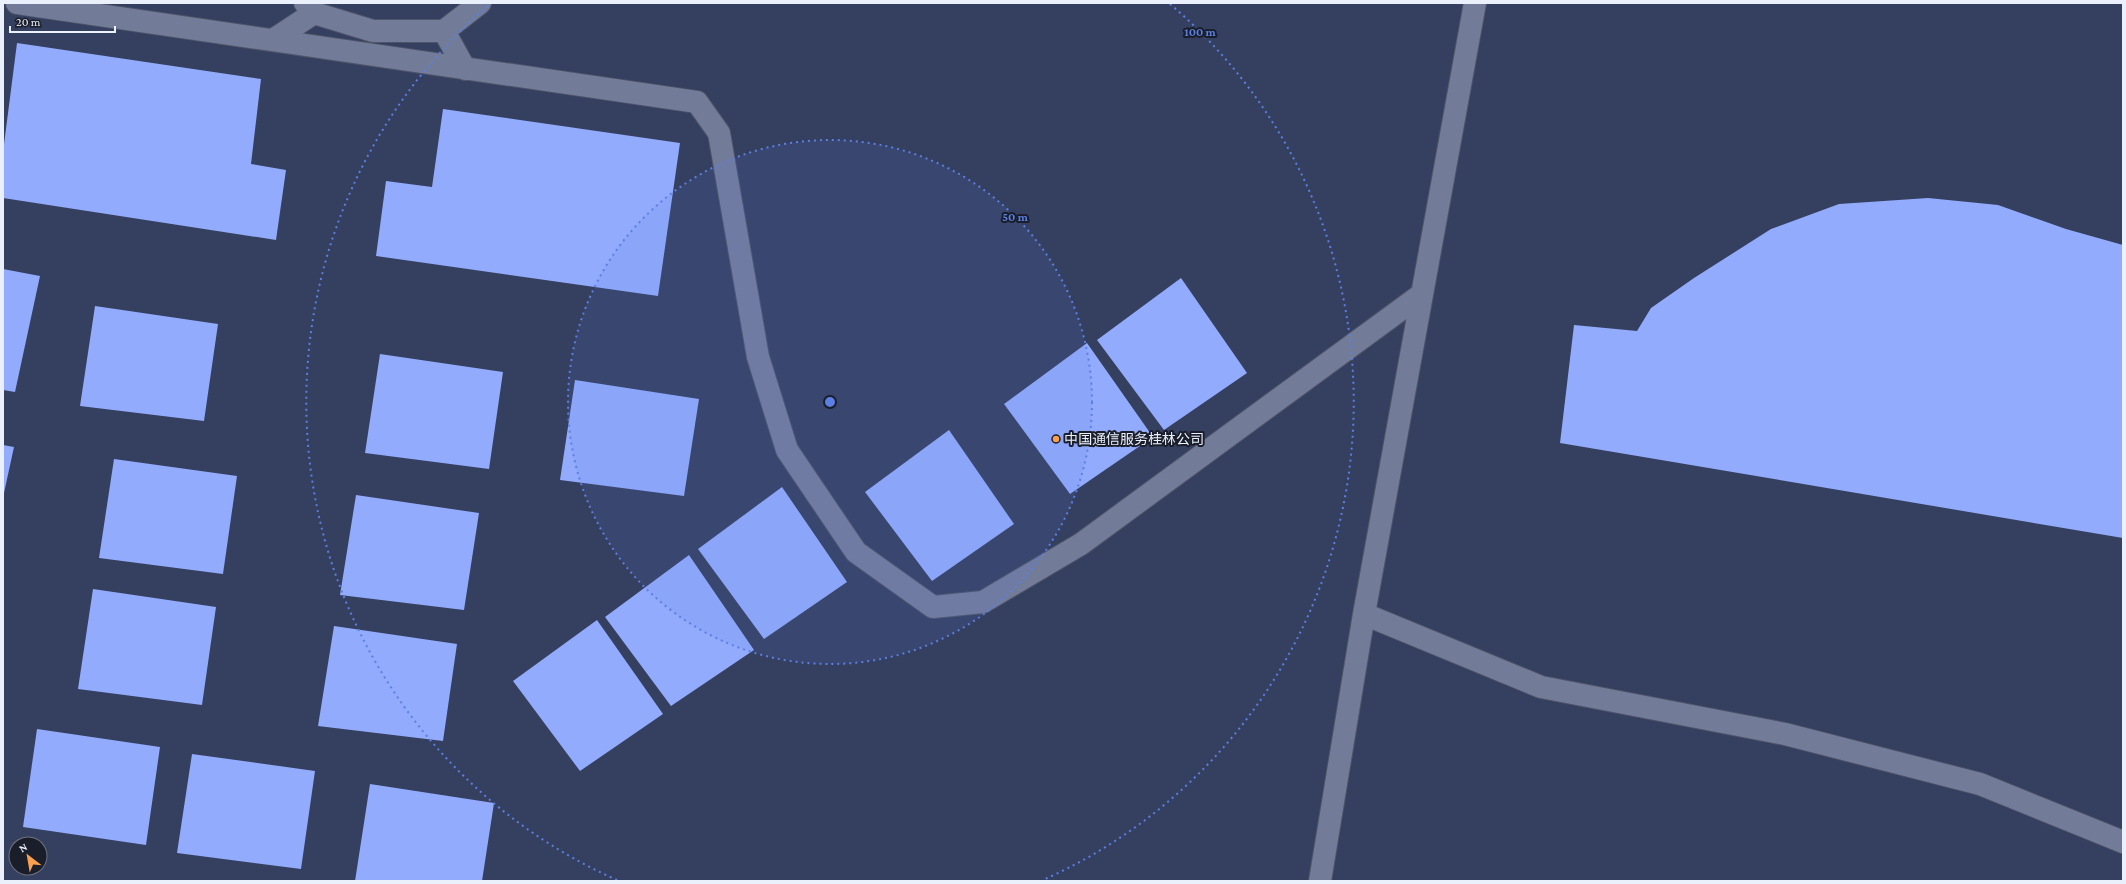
<svg xmlns="http://www.w3.org/2000/svg" width="2126" height="884" font-family="'Crimson Pro','Noto Sans SC',serif">
<rect width="100%" height="100%" fill="#2e364f"/>
<path fill="#353f5f" fill-rule="evenodd" d="M3,3h2120v878h-2120zM16,844h24v24h-24z"/>
<path fill="#92abfc" d="M17,43l244,36 -10,85 35,6 -10,70 -273,-42v-46z
M443,109l237,34 -22,153 -282,-40 10,-75 46,6z
M1928,198l70,7 68,24 57,16v293l-563,-95 14,-118 63,6 14,-23 43,-30 77,-49 68,-25z
M3,269l37,7 -25,116 -12,-2z
M1181,278l66,95 -83,57 -67,-90z
M95,306l123,18 -14,97 -124,-15z
M1087,343l66,94 -83,57 -66,-90z
M380,354l123,18 -14,97 -124,-16z
M575,380l124,19 -15,97 -124,-16z
M949,430l65,94 -82,57 -67,-89z
M3,445l11,2 -10,46h-1z
M114,459l123,17 -14,98 -124,-16z
M782,487l65,95 -83,57 -66,-90z
M356,495l123,18 -15,97 -124,-15z
M689,555l65,95 -83,56 -66,-89z
M93,589l123,18 -14,98 -124,-16z
M597,620l66,94 -83,57 -67,-90z
M334,626l123,18 -14,97 -125,-15z
M37,729l123,18 -14,98 -123,-18z
M192,754l123,17 -14,98 -124,-16z
M370,784l124,19 -12,78h-127z"/>
<g fill="none" stroke-linecap="round" stroke-linejoin="round">
<defs>
<path id="minor" d="M17,3l680,99 22,31 39,224 29,93 69,102 77,55 50,-5 98,-58 341,-250
M305,3l9,10 59,18h71l36,-28
M444,31l21,38
M273,40l41,-27
M1364,614l177,73 244,47 195,50 143,58
M1320,881l44,-267 111,-611"/>
</defs>
<use href="#minor" stroke="#4d5468" stroke-width="24"/>
<use href="#minor" stroke="#727c99" stroke-width="22"/>
</g>
<circle cx="830" cy="402" r="262" fill="#5b7fe3" fill-opacity=".12"/>
<g fill="none" stroke="#5b7fe3" stroke-width="2" stroke-dasharray="2 4">
<circle cx="830" cy="402" r="262"/>
<path d="M617 880A523 523 0 0 1 490 4M1170 4A523 523 0 0 1 1043 880"/>
</g>
<circle fill="#f99f4d" stroke="#1a1e2a" stroke-width="1.5" cx="1056" cy="439" r="4"/>
<g text-anchor="middle" stroke-width="4" stroke-linejoin="round" paint-order="stroke">
<g font-size="14" fill="#ebf0fd" stroke="#1a1e2a" text-anchor="start">
<text x="1064" y="444">中国通信服务桂林公司</text>
</g>
</g>
<circle cx="830" cy="402" r="6" fill="#5b7fe3" stroke="#1a1e2a" stroke-width="2"/>
<g font-size="12" text-anchor="middle" font-weight="bold" fill="#5b7fe3" stroke="#1a1e2a" stroke-width="4" stroke-linejoin="round" paint-order="stroke">
<text x="1200" y="36">100 m</text>
<text x="1015" y="221">50 m</text>
</g>
<rect width="2126" height="884" fill="none" stroke="#ebf0fd" stroke-width="8"/>
<g transform="translate(28 856) rotate(329)"><circle r="19" fill="#1a1e2a" stroke="#6e727e"/>
<path d="M0-3L7 15L0 10L-7 15Z" fill="#f99f4d"/>
<text y="-6" font-size="11" font-weight="bold" text-anchor="middle" fill="#ebf0fd">N</text>
</g>
<path d="M10 26v6h105v-6" fill="none" stroke="#ebf0fd" stroke-width="2"/>
<text x="16" y="26" font-size="12" fill="#ebf0fd" stroke="#1a1e2a" stroke-width="3" paint-order="stroke">20 m</text>
</svg>
